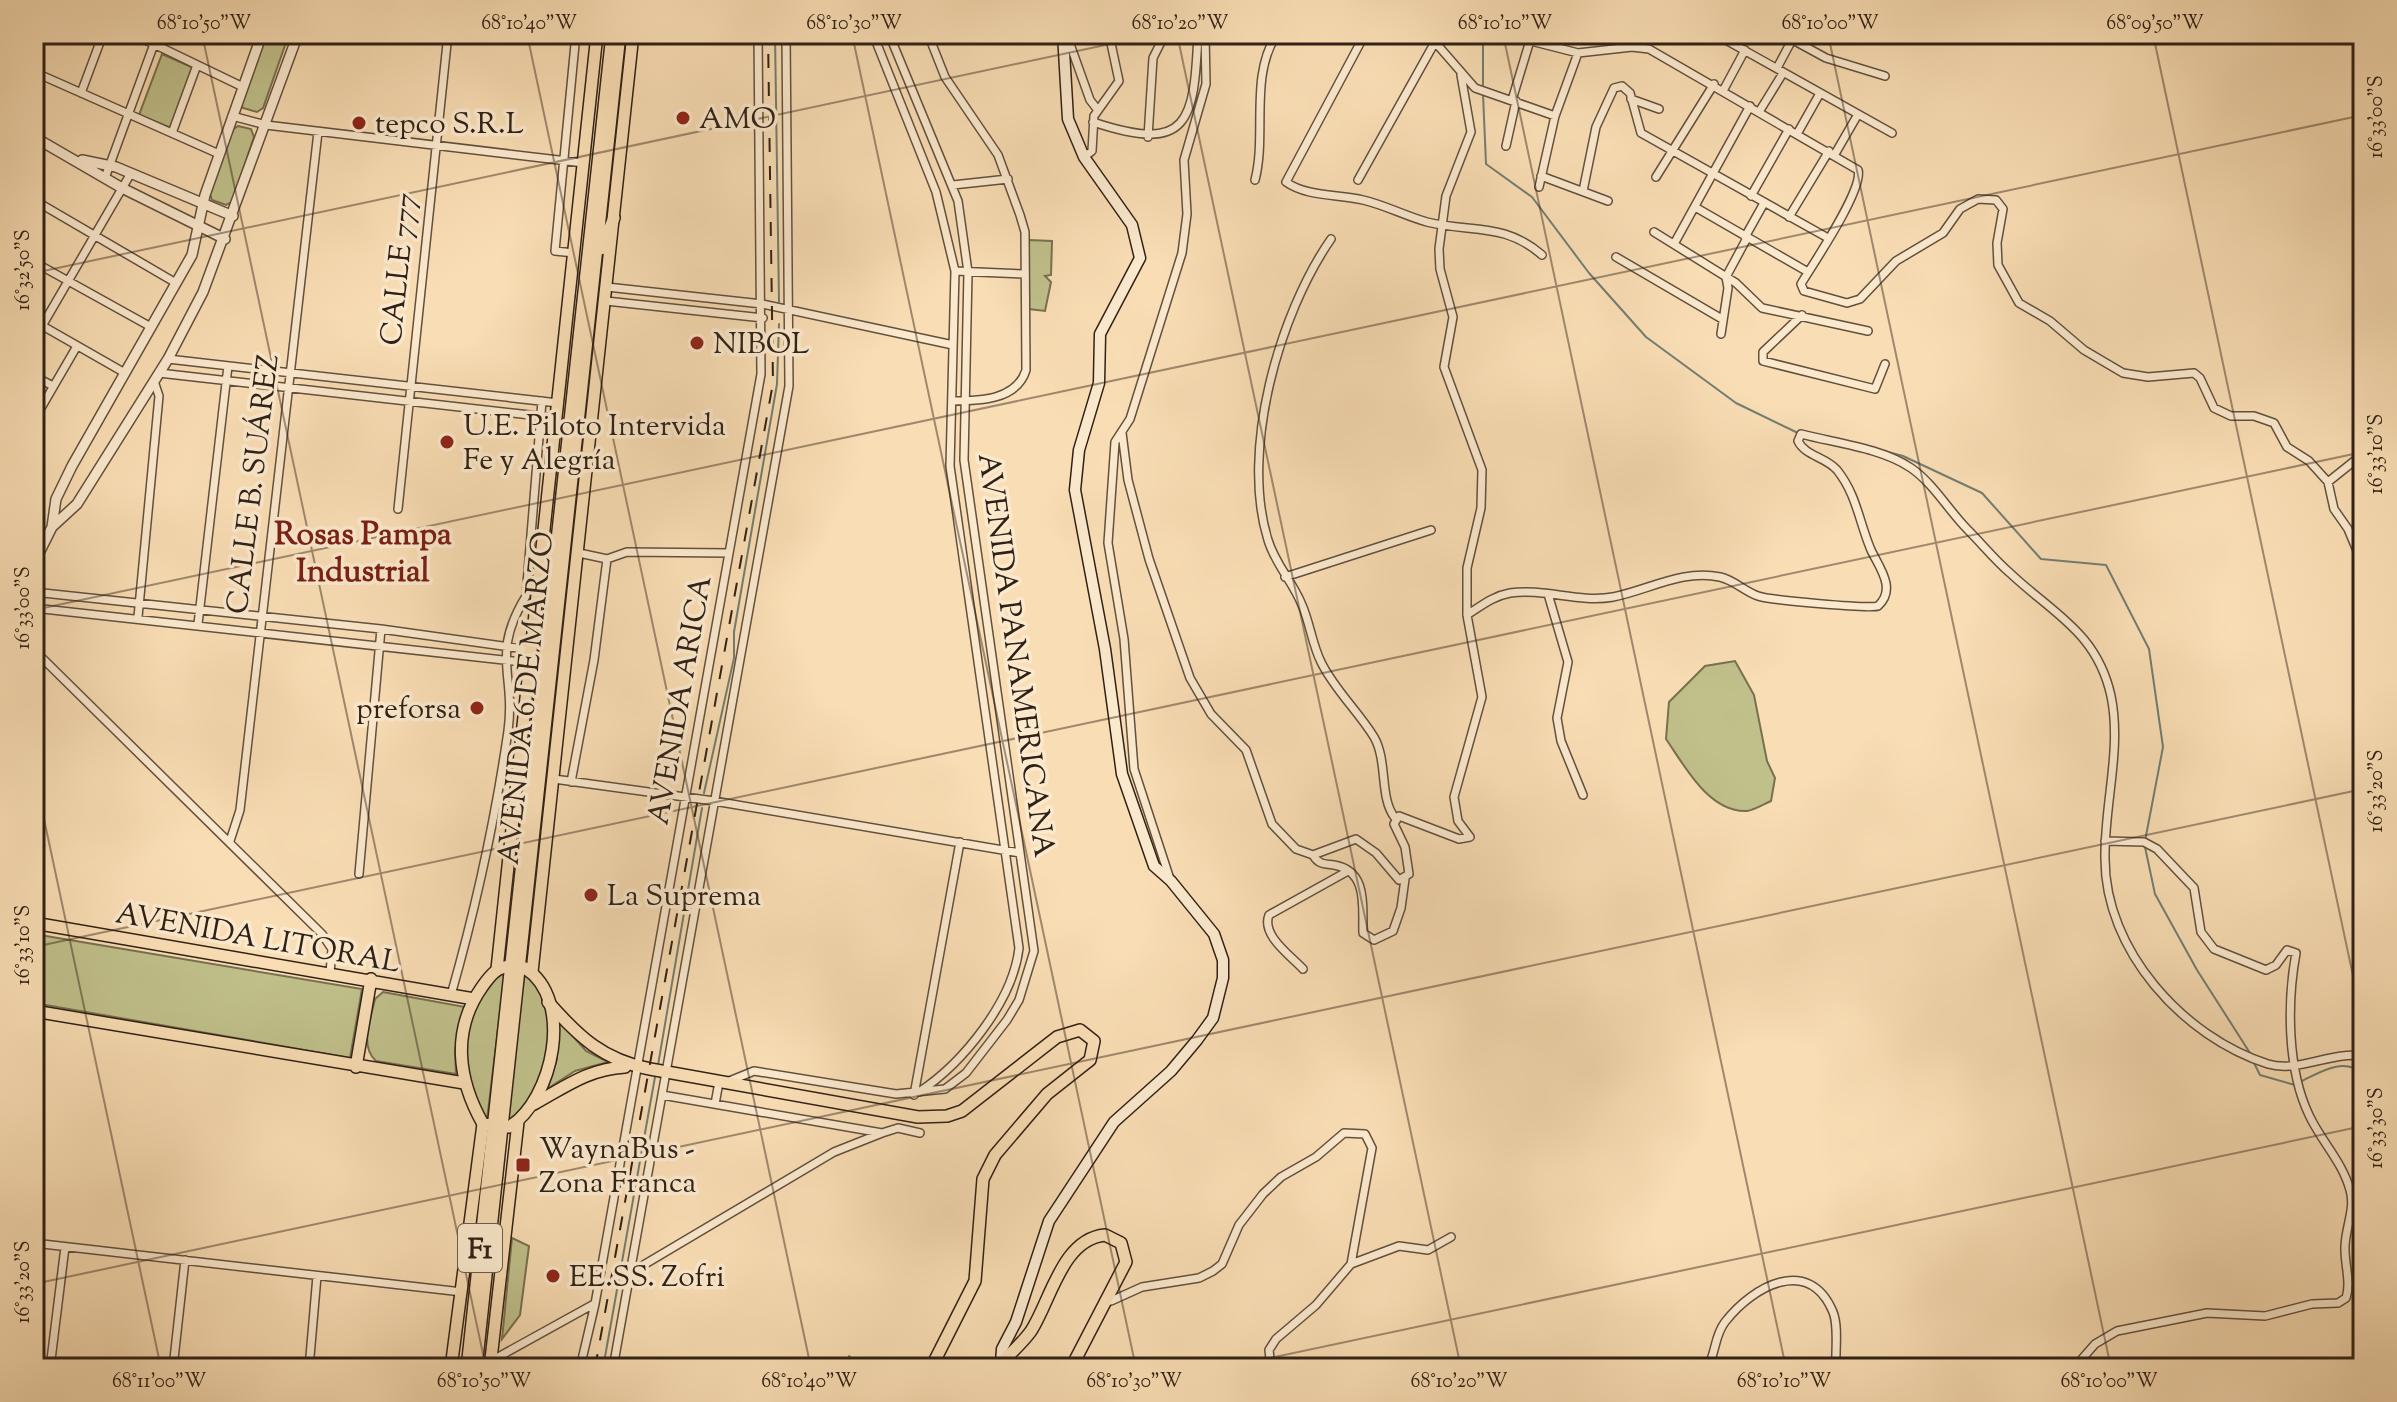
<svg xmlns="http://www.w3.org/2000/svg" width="2397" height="1402" font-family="'Sorts Mill Goudy',serif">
<rect width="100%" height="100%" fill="#f9ddb4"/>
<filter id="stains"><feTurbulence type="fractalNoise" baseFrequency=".0025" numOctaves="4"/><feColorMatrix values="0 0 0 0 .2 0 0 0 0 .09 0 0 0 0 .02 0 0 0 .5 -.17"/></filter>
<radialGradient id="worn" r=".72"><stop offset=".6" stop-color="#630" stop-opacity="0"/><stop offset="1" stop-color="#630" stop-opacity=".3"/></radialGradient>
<path fill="#c0c08b" stroke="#787050" stroke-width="2" d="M264,34h25l-26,74 -6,4 -14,-4 -3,-6z
M162,54l32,14 -23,60 -32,-13z
M238,126l13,3 3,8 -22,65 -6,3 -14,-5 -2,-6 22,-64z
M1029,240l23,1 -1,34 -6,1 6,6 -6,29 -16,-2z
M1735,661l19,34 13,66 8,17 -4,23c-7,3 -17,9 -24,10 -38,2 -63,-46 -81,-72l3,-37 36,-36z
M34,934l328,55 -12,69 -316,-55z
M505,971l-18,149c-27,-41 -33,-122 18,-149z
M523,973c45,30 25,122 -15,149z
M383,992l82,15 -10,43 1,24 -80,-13c-17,-15 -5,-43 -1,-62z
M557,1018l29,33 22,11 -33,9 -28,18 10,-30z
M512,1238l17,8 -9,69 -18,24z"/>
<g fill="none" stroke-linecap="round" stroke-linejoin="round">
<path stroke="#727d72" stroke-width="2" d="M775,34l4,268
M1483,34v51
M1483,94l3,70 46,33 57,76 57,64 90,66 64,31
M1842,440l25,6
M1877,449l26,7 79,37 59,66 65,6 43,84 14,98 -18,94
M704,793l30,-135v-26l43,-248 2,-60
M2145,847l10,47 42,76 53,83
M2254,1063l6,12 35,10
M658,1065l44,-257
M2300,1082c20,-10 43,-25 63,-9
M849,1356l11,12
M603,1368l52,-291"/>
<defs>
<path id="minor" d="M133,34l110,53
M873,34l63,158 19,79 -5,195 69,482c-6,53 -56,115 -100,144
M928,34l17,43 53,78 22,60 5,17 1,138c-9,30 -46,31 -74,31
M1365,34l-79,148c21,15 52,12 77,18 22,5 42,16 64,22 45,11 77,0 115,33
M1428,34l47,54 80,28
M1715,34l177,99
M1782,34l44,24 59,18
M1531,41l47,12 54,-6 17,2 209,121c6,19 -45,94 -57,114l3,7 43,12 13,-4 36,-38 47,-28 17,-24 18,-10 18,1 7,9 -6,34 1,22 21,38 31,18 34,29 39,23 25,4 46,-4 6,5 14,30 17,8h23l20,7 13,24 22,14 19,21 6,27 14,20 15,36
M1063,43l7,1 20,56 7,9
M1806,47l5,-13
M1777,68l15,-28
M34,72l185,82
M1724,89l21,-39
M81,93l22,-59
M1631,99l28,10
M1512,100l20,-66
M1759,112l24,-39
M232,116l34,9 318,38
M1093,122c96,32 101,0 105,-88
M172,133l25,-68
M1797,134l22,-39
M1148,137l5,-79 12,-24
M1506,146l10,-45
M1835,154l22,-38
M1084,157l8,-6 2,-35 25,-35 -10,-47
M1541,176l67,25
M1656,177l58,-93
M105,178l49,-134
M1255,180c12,-46 -6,-104 22,-146
M1358,180l77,-138
M953,185l55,-6
M1539,187l16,-71 23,-63
M1583,191l13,-64 18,-39 8,-2 8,7 11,40 187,105
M1751,196l38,-67
M34,200l142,83
M1695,207l113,65
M1789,217l40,-66
M1654,232l82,51 26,25 106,23
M1745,237l19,-34
M1331,239c-52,75 -91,212 -63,301 7,24 25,42 34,65 8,18 10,39 19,57 13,27 37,49 53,75 14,24 5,61 21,81
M1674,244l76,-138
M574,253l-19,-2 21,-217
M1616,257l106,62
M34,262l117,65
M955,271l69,3
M607,287l155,17 191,41
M606,301l157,17
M1802,315l-39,37v9l112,28 10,-25
M34,321l91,52
M42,326l89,-153
M1721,334l7,-46 -2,-11 21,-39
M168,359l390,44
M159,373l398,45
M34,376l19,10
M34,420l43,-74
M1122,433l6,47 21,79 41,119 21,36 35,36 26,74 24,25 17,6 43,-16 20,14 23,27 10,-6 -4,-27 -11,-23 5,-8 60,23 11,-2 -12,-16 -4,-24 28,-100 -15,-82v-47l14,-60 1,-38 -38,-103 9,-50 -13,-48 -1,-20 7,-53 25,-64 -10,-57
M2328,482l35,-28
M398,509l50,-475
M579,553l28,6 20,-7 102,1
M1285,577l146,-47
M34,592l347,37 151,21
M1548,594l20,68 -11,56 4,23 22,54
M34,608l497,55
M1467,615c14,-9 26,-19 43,-22 34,-5 69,10 103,4 36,-7 69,-28 107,-20 14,3 24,14 38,19 11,4 111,13 120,10 19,-17 1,-39 -7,-56 -12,-28 -14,-55 -34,-80 -11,-13 -32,-14 -39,-29l3,-7c34,9 81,14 110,34 22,15 38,43 57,62 14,14 27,30 42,43 42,40 87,59 101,123 11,53 -7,109 -6,163 0,91 78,178 163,205 30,9 63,-13 95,-8
M138,617l21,-221 -5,-15
M198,624l30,-258
M34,650l288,284 10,15 -2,24
M554,779l160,22 306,52
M571,782l23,-122 13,-101
M230,841l10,-31 78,-678
M1313,855c5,9 11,9 21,10 35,6 28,43 29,68l11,7 19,-9 8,-23 4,-29
M359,874l22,-245
M1170,879l-36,-110 -10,-130 -16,-96 7,-101 15,-23 52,-166 5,-39 -3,-54 22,-76 -1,-50
M1303,969c-13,-14 -42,-34 -34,-54l79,-44
M451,995c25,-88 44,-174 57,-264 8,-58 -18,-76 18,-135l16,-195
M727,1082l27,-11 142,23 49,-5 21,-16 41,-53 12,-20 15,-49 -70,-491 4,-188 -10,-71 -69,-167
M662,1095l220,38 16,-5 22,5
M914,1095l46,-253
M715,1104l4,-22
M34,1243l428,49
M1351,1264l48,-18 29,4 23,-13
M630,1273l204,-121 48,-19
M1104,1301h7l31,-14 57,-9 14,-7 9,-7 17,-39 24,-31 18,-17 35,-20 28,-24 21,1 7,14 -21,116 -35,41 -40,34 -7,11 2,18
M491,1361l103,-57
M50,1368l15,-121
M173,1368l12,-108
M309,1368l8,-92
M580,1368l15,-64 166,-930 -3,-340
M613,1368l176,-982 -3,-352
M1707,1368c9,-14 7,-32 18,-46 28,-36 84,-67 108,-10 6,15 2,39 3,56
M2074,1368l21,-24 22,-13 90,-18 58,3 47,-12 26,-1 8,-5c5,-15 -1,-32 -1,-48 -1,-20 11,-41 5,-60 -8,-29 -29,-49 -41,-75 -22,-46 -22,-113 -13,-162l-9,-3 -11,15 -10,5 -52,-21 -13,-17 -7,-44 -37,-39 -13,-7 -39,-1"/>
<path id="tertiary" d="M34,56l7,-22
M34,137l88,51 103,51
M82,160l34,7 117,49
M52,527l25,-23 91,-145 35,-67 95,-258
M34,563l18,-36 4,-28 16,-33 120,-211 13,-60 57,-161"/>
<path id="secondary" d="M1001,1363l1,-14 14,-27 33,-101 65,-99 57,-51 26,-31 16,-22 10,-40v-18l-9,-26 -43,-53 -17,-15 -32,-92 -17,-125 -30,-159 4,-40 20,-67 1,-49 40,-76 -8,-33 -48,-68 -16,-38 -5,-85"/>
<path id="primary" d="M34,923l440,76
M497,969l100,-935
M532,972l101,-938
M548,1002c31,35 55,58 102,67l268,48 29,-1 15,-5 95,-74 23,-7 14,11 -4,19 -43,34 -52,61 -12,24 -8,102 -44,87
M34,1011l430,72
M356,1067l15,-88
M534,1104c31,-17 54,-35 91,-37
M451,1368l32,-244
M490,1368l28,-246
M997,1368c11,-13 24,-23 34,-37 20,-31 31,-92 74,-96l16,8 5,19 -55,106"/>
<path id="trunk" d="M601,249l13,-31
M512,822l16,-29
M511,966l14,2c50,32 28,132 -16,159l-26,-3c-25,-44 -32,-93 -1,-137 8,-11 14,-20 29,-21z
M467,1368l145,-1334
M476,1368l144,-1334"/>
</defs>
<use href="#minor" stroke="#62503e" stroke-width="10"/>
<use href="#tertiary" stroke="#62503e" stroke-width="12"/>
<use href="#secondary" stroke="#302116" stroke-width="13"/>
<use href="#primary" stroke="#302116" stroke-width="14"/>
<use href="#trunk" stroke="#302116" stroke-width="14"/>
<use href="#minor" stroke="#fbe9ce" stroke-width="7"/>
<use href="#tertiary" stroke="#fbe9ce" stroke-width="9"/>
<use href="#secondary" stroke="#fbe9ce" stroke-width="10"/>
<use href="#primary" stroke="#f9ddb4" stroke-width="11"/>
<use href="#trunk" stroke="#f9ddb4" stroke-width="11"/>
<path stroke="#302116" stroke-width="2" stroke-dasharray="14 14" stroke-linecap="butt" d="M595,1368l178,-985 -5,-349"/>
</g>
<path fill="none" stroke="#302116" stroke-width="2" stroke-opacity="0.45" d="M202,34l284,1334M527,34l284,1334M852,34l284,1334M1177,34l284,1334M1503,34l283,1334M1828,34l283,1334M2153,34l210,989M34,273l1123,-239M34,610l2329,-495M34,772l127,596M34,947l2329,-495M34,1284l2329,-495M1223,1368l1140,-242"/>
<g fill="#8f2418" stroke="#fbe9ce" stroke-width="3">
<circle cx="683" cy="118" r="8"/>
<circle cx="359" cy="123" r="8"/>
<circle cx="697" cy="343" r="8"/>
<circle cx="447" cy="442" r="8"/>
<circle cx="477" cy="708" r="8"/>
<circle cx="591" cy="895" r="8"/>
<rect x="515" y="1157" width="16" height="16" rx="4"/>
<circle cx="553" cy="1276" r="8"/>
</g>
<g text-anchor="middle" stroke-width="7" stroke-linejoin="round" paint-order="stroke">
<rect fill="#fbe9ce" stroke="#6d5d4d" stroke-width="2" x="458" y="1224" width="44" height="48" rx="6"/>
<g font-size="28" font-weight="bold" fill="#302116">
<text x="480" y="1258">F1</text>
</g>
<g font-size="30" fill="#302116" stroke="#fbe9ce" text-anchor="start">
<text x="699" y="128">AMO</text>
<text x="375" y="133">tepco S.R.L</text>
<text x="713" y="353">NIBOL</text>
<text x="463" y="435">U.E. Piloto Intervida<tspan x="463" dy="34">Fe y Alegría</tspan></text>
<text x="461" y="718" text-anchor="end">preforsa</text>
<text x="607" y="905">La Suprema</text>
<text x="539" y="1158">WaynaBus -<tspan x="539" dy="34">Zona Franca</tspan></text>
<text x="569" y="1286">EE.SS. Zofri</text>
</g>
<g font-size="30" fill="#302116" stroke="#fbe9ce">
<text transform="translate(398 269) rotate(-84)" y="10">CALLE 777</text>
<text transform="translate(252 484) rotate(-83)" y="10">CALLE B. SUÁREZ</text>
<text transform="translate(1017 655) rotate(82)" y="10">AVENIDA PANAMERICANA</text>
<text transform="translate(525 698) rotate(-84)" y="10">AVENIDA 6 DE MARZO</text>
<text transform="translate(679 700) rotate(-80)" y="10">AVENIDA ARICA</text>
<text transform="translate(258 937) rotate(10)" y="10">AVENIDA LITORAL</text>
</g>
<g font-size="32" font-weight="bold" fill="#7a1f14" stroke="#fbe9ce">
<text x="363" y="544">Rosas Pampa<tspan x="363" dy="37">Industrial</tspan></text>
</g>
</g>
<rect width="2397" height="1402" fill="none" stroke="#f9ddb4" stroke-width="88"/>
<rect x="44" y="44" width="2309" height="1314" fill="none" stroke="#302116" stroke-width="3"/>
<g font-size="20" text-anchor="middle" fill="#302116">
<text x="204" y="29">68°10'50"W</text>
<text x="529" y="29">68°10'40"W</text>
<text x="854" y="29">68°10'30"W</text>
<text x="1180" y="29">68°10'20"W</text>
<text x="1505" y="29">68°10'10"W</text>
<text x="1830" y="29">68°10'00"W</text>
<text x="2155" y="29">68°09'50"W</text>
<text transform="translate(2375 117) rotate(-90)" y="7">16°33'00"S</text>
<text transform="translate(22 270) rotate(-90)" y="7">16°32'50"S</text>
<text transform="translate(2375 454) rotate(-90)" y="7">16°33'10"S</text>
<text transform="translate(22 608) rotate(-90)" y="7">16°33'00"S</text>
<text transform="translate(2375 791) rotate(-90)" y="7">16°33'20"S</text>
<text transform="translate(22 945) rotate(-90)" y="7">16°33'10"S</text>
<text transform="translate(2375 1128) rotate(-90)" y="7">16°33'30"S</text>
<text transform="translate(22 1282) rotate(-90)" y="7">16°33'20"S</text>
<text x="159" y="1387">68°11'00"W</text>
<text x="484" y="1387">68°10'50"W</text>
<text x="809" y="1387">68°10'40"W</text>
<text x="1134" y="1387">68°10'30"W</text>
<text x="1459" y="1387">68°10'20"W</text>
<text x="1784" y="1387">68°10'10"W</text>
<text x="2109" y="1387">68°10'00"W</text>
</g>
<rect width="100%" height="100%" filter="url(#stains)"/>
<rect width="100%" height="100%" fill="url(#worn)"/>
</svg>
